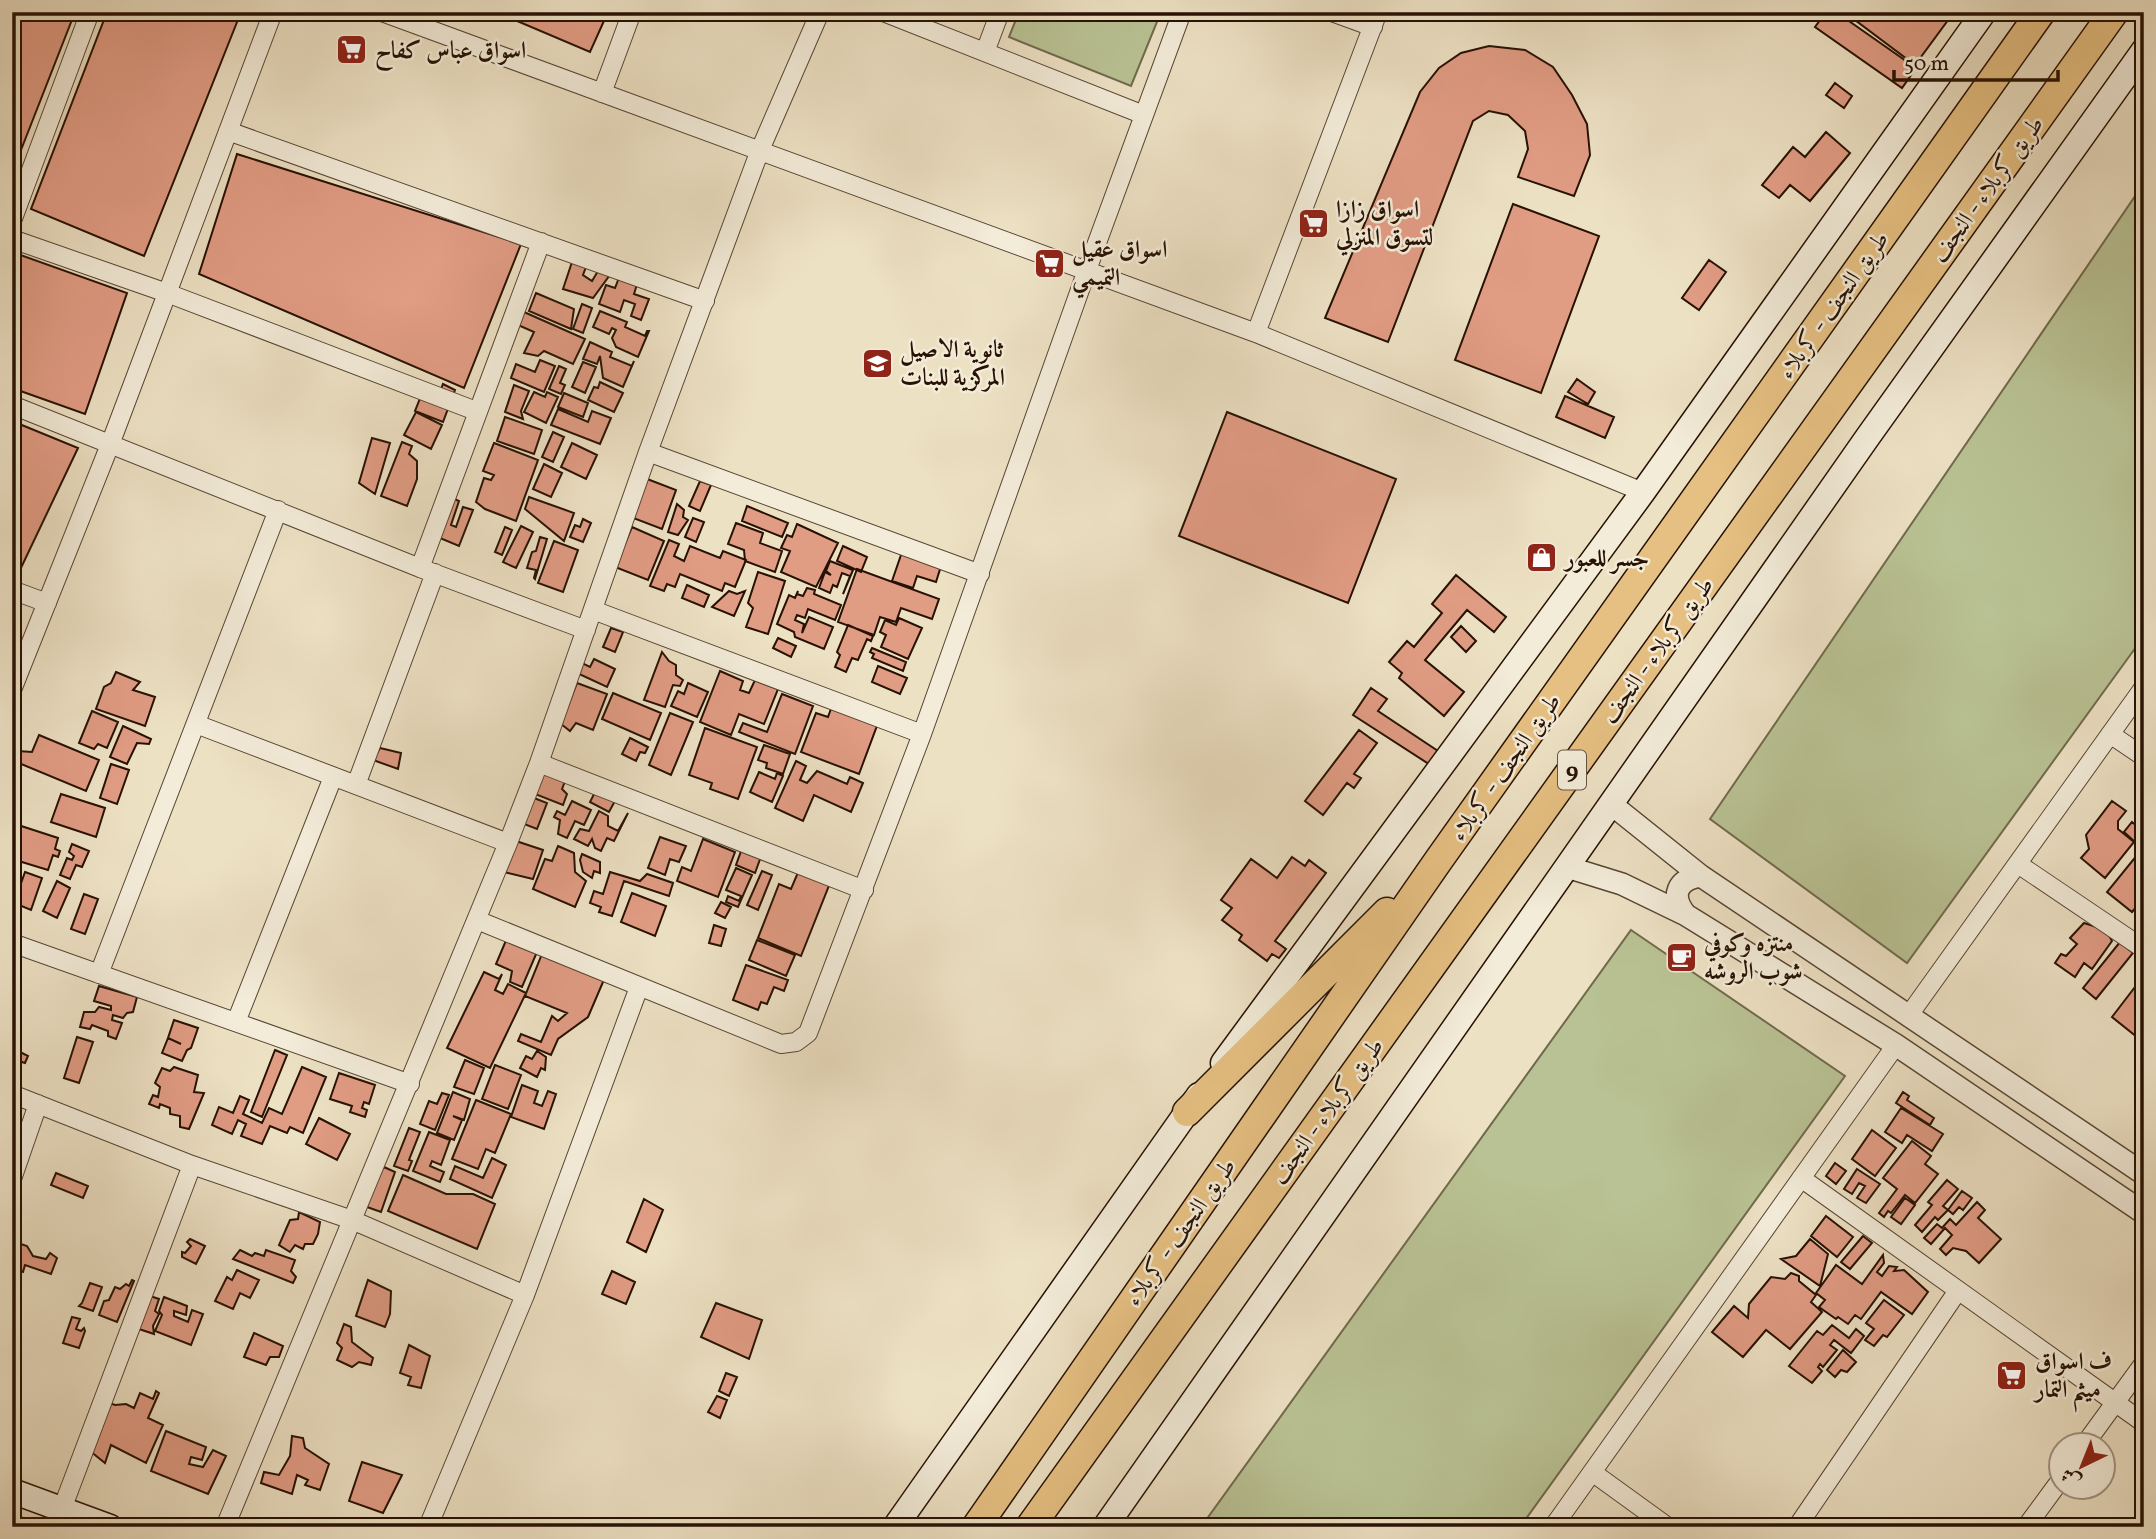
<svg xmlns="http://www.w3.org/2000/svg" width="2156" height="1539" font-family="Vollkorn,Amiri,serif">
<rect width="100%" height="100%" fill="#ede1c4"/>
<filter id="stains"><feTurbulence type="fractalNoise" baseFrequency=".00286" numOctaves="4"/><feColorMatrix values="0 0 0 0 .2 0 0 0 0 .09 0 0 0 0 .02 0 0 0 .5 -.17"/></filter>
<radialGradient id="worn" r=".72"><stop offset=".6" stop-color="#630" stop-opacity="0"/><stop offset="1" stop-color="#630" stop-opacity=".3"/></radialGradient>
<path fill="#b9c294" stroke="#706a4c" stroke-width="2" d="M1019,12h142l-30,74 -122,-49z
M2144,183v453l-237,327 -197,-144z
M1631,930l214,146 -325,451h-319z"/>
<path fill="#e19c84" stroke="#271103" stroke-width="2" d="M12,12h63l-63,161z
M107,12h134l-97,244 -113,-47z
M496,12h112l-18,40z
M1826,12h10l80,56 -14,20 -87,-61z
M1855,12h99l-39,53 -64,-48z
M1489,46l36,4 28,17 19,28 15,29 3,31 -16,41 -56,-19 10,-28 -3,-18 -17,-16 -19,-4 -16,10 -85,221 -63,-24 95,-226 19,-24 22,-15z
M1835,83l17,13 -8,12 -18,-13z
M1826,132l24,21 -40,48 -20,-16 -11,13 -17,-13 31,-38 12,10z
M237,154l284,90 -57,144 -265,-114z
M1513,204l86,32 -58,157 -86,-33z
M12,252l115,41 -42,121 -73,-26z
M573,259l14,5 -4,11 9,6 6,-10 14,1 -19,26 -30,-9z
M1709,260l17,12 -27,38 -17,-12z
M620,275l18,6 -4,13 15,5 -8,21 -10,-4 4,-12 -11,-4 -4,12 -21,-8 7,-19 9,3z
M536,293l38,16 -3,20 -42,-18z
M582,304l10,4 -9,25 -10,-4z
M600,311l27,11 -2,5 20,9 2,-5h2l-11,26 -22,-10 -4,-9 4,-8 -4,-2 -3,6 -16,-7z
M524,312l61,27 -12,25 -29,-13 -6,5 -14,-3 10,-21 -16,-7z
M590,342l22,10 -2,5 22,9 2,-5 -11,26 -20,-9 -3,-22 -3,8 -14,-5z
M540,360l15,6 -11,26 -33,-14 5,-14 19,8z
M583,362l13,5 -11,26 -13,-6z
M559,366l7,3 -6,14 5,2 -4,9 -12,-5z
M1577,379l18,13 -7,12 -20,-12z
M600,382l23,11 -9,19 -26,-12 6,-13 4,1z
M443,384l12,6 -12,32 -28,-11 6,-15 15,6z
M514,385l15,6 -8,20 2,8 -18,-7z
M534,392l11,5 2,-5 11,5 -12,26 -22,-11z
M564,393l24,10 -5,14 -25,-10z
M1565,396l49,21 -9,21 -49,-21z
M558,409l30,13 4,-11 19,7 -11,26 -49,-19z
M416,412l26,13 -11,24 -27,-14z
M1227,412l169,67 -48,124 -169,-67z
M505,417l37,13 -8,24 -37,-13z
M12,421l66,27 -58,122 -8,-3z
M553,432l11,5 -11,25 -11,-5z
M372,438l18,5 -15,51 -16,-11z
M402,442l10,4 -3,8 8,7v18l-10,27 -26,-10z
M494,443l44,17 -22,61 -31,-12 -9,-7 8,-24 7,2 3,-5 -11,-4z
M572,443l25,12 -11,24 -25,-12z
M544,464l18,9 -11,24 -18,-8z
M642,477l34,13 -14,39 -34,-13z
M700,481l11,4 -11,26 -11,-5z
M450,497l9,4 -8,24 5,2 7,-20 10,3 -14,36 -24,-10z
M529,497l45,16 -10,28 -39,-32z
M677,504l7,6 -1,7 5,3 -10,15 -10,-3z
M747,506l41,17 -6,14 -40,-16z
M693,518l11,4 -8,20 -11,-5z
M583,519l8,4 -8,19 -13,-5 5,-12 5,2z
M736,523l27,10 -3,10 22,8 -7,21 -30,-11 -1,-11 -16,-6z
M797,524l41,19 -22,44 -35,-15 9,-21 -9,-3 6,-13 5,2z
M521,526l12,6 -17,36 -13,-6z
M505,527l7,3 -10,25 -7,-3z
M632,527l32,14 -16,39 -33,-13z
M540,537l7,2 -12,40 -1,-1 2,-8 -9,-2 5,-16 4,-1z
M669,540l10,4 -5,12 10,5 6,-15 30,12 3,-7 23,9 -11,27 -10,-4 -3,8 -42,-17 -5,13 -8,-3 -3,7 -14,-5z
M554,541l24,9 -15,42 -25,-9z
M843,546l24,11 -6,15 -24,-11z
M902,552l39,14 -5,16 -19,-6 -4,12 -21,-7z
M830,561l23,9 -10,24 7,-18 -8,-3 -5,14 -4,-2 -3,8 -11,-5 6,-16 6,3 -5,-4z
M857,569l82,30 -7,20 -31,-11 -5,14 -16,-5 -6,18 -36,-13z
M758,572l27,9 -17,53 -22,-7 7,-19 -5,-5z
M1456,575l50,42 -12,15 -27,-22 -42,50 39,32 -20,24 -45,-38 3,-5 -13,-11 18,-21 7,6 28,-34 -10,-9z
M687,585l22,10 -5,12 -22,-9z
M807,588l8,2 -1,4 27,11 -6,15 -27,-11 -3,9 -8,-3 -2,5 9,4 -2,9 7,-16 24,10 -9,22 -29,-12 -1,-5 -17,-8 12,-29 6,3 3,-7 -1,3 6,2z
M729,591l8,3 8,-3 -11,25 -22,-9z
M899,618l23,10 -14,31 -27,-12 5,-12 -6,-3 5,-12 11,5z
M848,625l25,11 -2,5 -4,-2 -9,21 -6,-2 -6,14 -11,-5 5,-12 -3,-3z
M1461,626l15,15 -10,11 -15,-15z
M611,628l12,4 -8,20 -12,-5z
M778,638l18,8 -5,11 -18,-9z
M872,648l34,14 -3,9 -31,-13 2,-4 -4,-2z
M662,652l7,9 7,4v10l7,5 -3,6 -7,-1 -8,22 -21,-7z
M594,659l21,10 -8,18 -30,-14 5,-10 8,4z
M878,666l29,12 -7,16 -28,-12z
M720,671l23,10 -3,9 9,3 6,-13 23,9 -14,35 -25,-10 -8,21 -31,-13z
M116,672l24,10 -7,8 22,7 -10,29 -49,-17 8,-22 7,-4z
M577,683l30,11 -14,36 -17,-7 -6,8 -9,-7z
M688,683l20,9 -11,25 -26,-11 7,-15 6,3z
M1371,688l16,11 -9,12 66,44 -9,13 -82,-53z
M613,693l48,20 -11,27 -48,-21z
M782,694l31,12 -18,48 -56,-22 4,-9 24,9z
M832,706l46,17 -19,51 -58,-22 15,-39 12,4z
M92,711l26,11 -11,26 -9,-4 -4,5 -15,-6z
M670,713l23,9 -22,53 -22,-10z
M123,726l28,13 -2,5 -12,-1 -10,21 -17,-7z
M705,728l52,19 -19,52 -28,-10 2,-6 -23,-8z
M1359,730l18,13 -23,31 7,4 -7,10 -7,-5 -24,32 -18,-14z
M39,735l60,25 -13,31 -72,-30 4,-10 14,1z
M630,738l18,9 -3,6 -5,-1 -4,9 -14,-7z
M764,745l26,9 -7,20 -17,-6 1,-5 -9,-3z
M380,748l21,5 -3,16 -25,-9z
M796,761l10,5 -6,14 7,3 10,-12 30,13 3,-7 13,6 -12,29 -37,-17 -11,26 -28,-13z
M111,764l18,6 -12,34 -17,-6z
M544,770l22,9 -4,10 5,5 -4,11 -28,-11z
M759,772l16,7 2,-6 6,3 -11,26 -22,-10z
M596,790l20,9 -7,13 -19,-10z
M61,794l44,14 -9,29 -45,-15z
M534,798l13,5 -10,26 -13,-5z
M572,801l19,9 -7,15 -9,-4 -8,17 -9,-4 2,-14 -6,-3 3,-6 8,4z
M2112,801l14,10 -8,10v8l16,13 -29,36 -24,-20 8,-9 -3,-14z
M599,811l9,5v10l10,5 10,-18 -14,28 -7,-3 -6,13 -6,-3 -3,-9 -4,7 -14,-7 6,-10 9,2z
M2132,822l12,10 -9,10 -11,-10z
M12,823l46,15 -3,11 5,2 -2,6 -5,-2 -5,15 -36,-11z
M660,837l26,9 -7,16 -9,-3 -5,16 -17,-7z
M703,839l32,13 -17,45 -41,-16 5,-14 9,4z
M516,841l27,9 -10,29 -29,-7z
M744,843l19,8 -8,22 -19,-8z
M72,844l17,7 -7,16 -6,-2 -6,14 -10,-4 7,-17 5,2 2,-4 -5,-4z
M558,846l16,7 1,19 11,9 -11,26 -42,-18 12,-30 7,2z
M2142,849l2,49 -12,14 -25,-20z
M582,854l18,8v11l-6,-2 -2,7 -9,-6 -3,-12z
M1292,857l13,9 4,-6 17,13 -51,68 11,8 -7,9 -7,-4 -5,7 -28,-21 3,-5 -20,-15 10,-12 -11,-8 30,-41 26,19z
M736,868l16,7 -14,32 -12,-5 2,-6 11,5 2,-5 -15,-6z
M799,870l31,13 -29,73 -43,-18 21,-54 12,5z
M762,871l10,4 -14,35 -11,-5z
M25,872l17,6 -11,32 -17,-7z
M610,872l30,9 7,-7 26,9 -4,13 -45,-15 -12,35 -13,-4 2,-5 -11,-4 4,-12 9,3z
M57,881l13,7 -13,30 -14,-7z
M632,893l34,13 -11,30 -34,-14z
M84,894l14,5 -13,35 -14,-5z
M721,902l10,5 -6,11 -10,-5z
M2084,923l22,7 6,11 -20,28 -8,-6 -9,14 -20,-14 6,-9 5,2 11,-12 -7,-6z
M714,925l12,4 -5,17 -12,-3z
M507,938l30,14 -15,35 -12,-5 2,-11 -16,-7z
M757,940l38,15 -9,21 -37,-16z
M2120,942l13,11 -37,46 -13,-11z
M544,949l62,26 -18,42 -30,22 -7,16 -33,-14 3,-7 20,8 11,-26 6,5 9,-8 -42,-17z
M746,965l42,15 -4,11 -10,-4 -7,17 -6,-2 -3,8 -25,-10z
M2144,968v64h-3l-4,5 -25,-20 26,-34 -1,-7z
M484,972l15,7 3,-5 -7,16 8,4 5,-10 18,9 -36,75 -43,-20z
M99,986l38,11 -4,15 -6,1 -4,5 -10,-3 -1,5 10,3 -6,16 -8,-3v-5l-16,-6 -2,4 -10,-2 4,-15h11l4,-5 12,3v-4l-17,-5z
M174,1020l24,8 -7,20 -4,2 -5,11 -20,-8 6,-15 13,6 -13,-6z
M77,1037l16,5 -14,41 -15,-5z
M12,1048l16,8 -3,7 -13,-4z
M275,1050l12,5 -25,62 -11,-5z
M537,1051l9,6 -1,13 -4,-2 -4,9 -17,-9 6,-12 6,3z
M465,1060l19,8 -10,26 -20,-7z
M495,1065l26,10 -13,34 -26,-10z
M174,1067l24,8 -4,17 10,1 -15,36 -9,-2v-11l-10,-2v-6l-10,-4 -1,4 -10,-4 4,-9 5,2 2,-10 -5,-4 7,-15 8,3z
M302,1067l24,10 -23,56 -13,-6 -3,6 -17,-7 -8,18 -21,-8 5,-12 -8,-4 -6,14 -20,-9 7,-18 14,6 7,-17 9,4 -6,14 19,9 7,-15 13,6z
M339,1073l36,12 -6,19 -5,-2 -2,6 5,2 -2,7 -15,-5 2,-6 -22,-7z
M522,1085l16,6 -4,12 8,3 6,-15 8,3 -12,35 -33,-12z
M453,1092l17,7 -6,21 -11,-4 9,4 -8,20 -17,-7z
M1903,1092l6,4 -2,4 27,18 -4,7 -34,-22z
M442,1093l7,2 -14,35 -15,-6 9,-23 8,3z
M476,1100l35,14 -16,39 -9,-4 -8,20 -26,-10z
M1901,1108l42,26 -11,17 -25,-16 -5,8 -17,-11z
M319,1118l31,16 -13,26 -31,-16z
M409,1128l11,4 -11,28 3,1 -4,10 -14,-5z
M1872,1130l24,18 -21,28 -23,-17z
M429,1132l21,8 -9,25 -9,-4 -2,5 14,6 -4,10 -27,-11z
M1912,1141l19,15 -6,8 13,10 -23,29 -10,-8 -14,18 -3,-2 -4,6 -5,-4 18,-24 -14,-11z
M492,1158l14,7 -14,33 -42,-19 5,-13 28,12z
M1835,1163l11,8 -10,13 -10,-8z
M384,1167l11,5 -14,40 -14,-5v-10l10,-23z
M1857,1169l23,15 -14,19 -9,-5 8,-12 -6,-3 -7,11 -8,-5z
M56,1173l32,13 -5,12 -32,-13z
M403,1175l43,19h27l22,10 -18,45 -89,-38z
M1947,1180l11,9 -15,17 5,4 -10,10 -3,-3 -13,15 -7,-7 17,-20 -4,-3z
M1962,1191l10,7 -9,12 -4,-3 -6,7 -5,-4z
M1905,1198l10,7 -14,19 -10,-7z
M644,1199l19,11 -17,42 -19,-10z
M1977,1202l8,8 -7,8 23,21 -22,24 -13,-12 -13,-3 -7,7 -6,-6 12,-14 -7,-7 -14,16 -7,-6 13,-14 5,4 8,-9 6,6z
M299,1212l21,10 -2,12 -5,10h-8l-2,5 -8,-4 -5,7 -11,-7 11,-25 8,-1z
M1826,1216l27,21 -16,20 -26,-21z
M1863,1236l9,7 -22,26 -9,-7z
M190,1239l15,7 -9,18 -14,-7v-5l3,1 6,-7 -4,-4z
M1810,1239l18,15 -8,32 -39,-27 15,-3z
M12,1241l15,5 6,10 13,3 4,-6 7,5 -6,16 -26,-9 -2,7 -11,-4z
M240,1250l12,6 3,-3 9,3 2,-6 29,10 -4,11 5,6 -3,6 -60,-24z
M1883,1255l1,8 -7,9 5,4 7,-10 8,1 -3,4 10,-1 24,22 -16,22 -31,-22 -20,27 -6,-4 -7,9 -10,-7 -2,2 -17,-12 6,-7 -9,-7 20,-28 26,19z
M237,1270l22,10 -9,18 -10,-5 -7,16 -18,-8 12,-24 5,3z
M612,1271l23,11 -9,22 -24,-10z
M1791,1273l8,3v5l17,14 -5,7 11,10 -32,37 -24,-19 -23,27 -31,-25 22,-26 14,12 1,-14 22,-27 14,2z
M132,1280l2,1 -17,41 -18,-7 5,-14 5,-1 6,-13 5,2 6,-5 3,2z
M368,1280l23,11 -1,23 -5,13 -29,-11z
M90,1283l12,4 -9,24 -14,-5 3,-3z
M150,1296l9,3 -4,12 4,3 -6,12 1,8 -15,-5z
M164,1297l23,9 -1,9 -12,-4v5l14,6 4,-12 11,4 -12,31 -36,-14 7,-16 -3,-4z
M1884,1300l20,15 -17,22 -4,-2 -9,11 -9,-6 9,-11 -8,-6z
M716,1303l46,17 -13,39 -48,-22z
M72,1317l8,2 -4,10 5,2 3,-3 1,3 -6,17 -16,-5z
M344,1324l7,3 1,15 21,16 -2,7 -12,-3 -7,5 -15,-7 5,-12 -5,-5z
M1832,1325l17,13 7,-9 8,7 -13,17 -17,-13 -4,5 7,5 -14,17 -3,-3 -2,3 4,4 -10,12 -23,-17 28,-35 6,4z
M254,1333l29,13 -4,11h-9l-4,8 -22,-8z
M409,1345l21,11 -9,32 -13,-3 3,-8 -11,-4z
M1843,1350l13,12 -9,10 -6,-2 -6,7 -8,-7z
M726,1373l11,4 -8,19 -10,-5z
M156,1391l3,2 -11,25 15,7 -17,38 -35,-18 -6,18 -15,-12 20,-48 5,2 11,-1 8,4 6,-15 13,6z
M717,1396l10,4 -7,18 -12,-6z
M166,1431l40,16 -4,13 -11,-3 -2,7 14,3 10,-17 13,6 -18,38 -57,-23z
M292,1436l11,2 2,10 24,16 -9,26 -15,-5 3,-5 -11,-5 -5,19 -31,-11 3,-11 15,3 11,-19z
M362,1462l40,13 -19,38 -34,-12z"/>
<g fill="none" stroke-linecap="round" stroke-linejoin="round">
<defs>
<path id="minor" d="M382,12l874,321 387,159
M883,12l261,103
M1332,12l41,15
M985,52l15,-40
M602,93l30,-81
M228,131l477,170
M12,221l78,-209
M12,239l155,54 309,118
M1256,333l122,-321
M12,405l408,163 166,62
M648,452l332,122
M420,568l121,-326
M12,590l35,13
M593,610l329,124
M12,690l99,-248 162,-430
M196,724l312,119
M2110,734l34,23
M539,763l325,127
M356,785l79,-212
M2018,864l126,85
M477,920l304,124 15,-2 12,-9 114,-299 165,-464 95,-258
M12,943l398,141
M99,974l179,-464
M1909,1015l235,-328
M236,1022l97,-245
M12,1094l180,71 160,55 173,75
M1801,1178l343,245
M12,1179l26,-75
M2085,1444l59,-81
M1592,1472l76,55
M62,1509l130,-344
M225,1527l283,-684 31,-80 109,-311 112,-302 60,-138
M428,1527l97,-232 114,-308
M1553,1527l343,-482
M1797,1527l160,-235
M2026,1527l36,-49"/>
<path id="tertiary" d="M1611,804l90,72 443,298
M1567,867l55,17 64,31 210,130 248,168
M1686,915c-16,-19 -9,-36 15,-39"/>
<path id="secondary" d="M1223,1063l420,-571 341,-480
M12,1491l98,36
M12,1526l2,1
M895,1527l304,-432
M1105,1527l762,-1089 277,-388"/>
<path id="trunk" d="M1187,1112l200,-200
M976,1527l462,-666 603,-849
M1030,1527l1084,-1515"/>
</defs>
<use href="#minor" stroke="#584533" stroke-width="20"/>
<use href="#tertiary" stroke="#584533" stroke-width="24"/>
<use href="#secondary" stroke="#271103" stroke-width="27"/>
<use href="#trunk" stroke="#271103" stroke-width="31"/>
<use href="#minor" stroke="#f3ecd9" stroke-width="18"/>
<use href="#tertiary" stroke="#f3ecd9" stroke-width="21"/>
<use href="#secondary" stroke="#f3ecd9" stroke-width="24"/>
<use href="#trunk" stroke="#e6c082" stroke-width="28"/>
</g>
<defs>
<symbol id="supermarket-square" viewBox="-11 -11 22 22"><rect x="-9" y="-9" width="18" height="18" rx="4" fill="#8f2418" stroke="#f3ecd9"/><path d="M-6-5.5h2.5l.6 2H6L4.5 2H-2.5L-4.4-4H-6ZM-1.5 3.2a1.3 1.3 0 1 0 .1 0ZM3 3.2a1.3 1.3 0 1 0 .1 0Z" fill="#fff"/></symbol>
<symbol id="school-square" viewBox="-11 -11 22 22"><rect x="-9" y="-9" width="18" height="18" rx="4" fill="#8f2418" stroke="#f3ecd9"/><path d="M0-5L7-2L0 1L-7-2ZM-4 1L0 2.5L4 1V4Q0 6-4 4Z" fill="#fff"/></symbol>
<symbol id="shop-square" viewBox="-11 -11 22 22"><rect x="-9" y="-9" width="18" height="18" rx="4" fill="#8f2418" stroke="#f3ecd9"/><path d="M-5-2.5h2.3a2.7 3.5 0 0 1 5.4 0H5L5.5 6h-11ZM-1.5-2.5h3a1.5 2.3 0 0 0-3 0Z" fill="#fff"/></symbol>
<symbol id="cafe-square" viewBox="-11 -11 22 22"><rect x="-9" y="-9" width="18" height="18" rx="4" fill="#8f2418" stroke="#f3ecd9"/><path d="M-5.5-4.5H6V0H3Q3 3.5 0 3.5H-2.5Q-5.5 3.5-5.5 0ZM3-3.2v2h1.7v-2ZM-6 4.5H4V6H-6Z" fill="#fff"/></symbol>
</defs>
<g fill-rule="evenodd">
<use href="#supermarket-square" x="334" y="32" width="35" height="35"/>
<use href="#supermarket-square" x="1296" y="206" width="35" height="35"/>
<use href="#supermarket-square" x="1032" y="246" width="35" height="35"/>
<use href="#school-square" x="860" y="346" width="35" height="35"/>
<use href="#shop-square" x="1524" y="540" width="35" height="35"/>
<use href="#cafe-square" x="1664" y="940" width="35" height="35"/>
<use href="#supermarket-square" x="1994" y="1358" width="35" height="35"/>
</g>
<g text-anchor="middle" stroke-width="5" stroke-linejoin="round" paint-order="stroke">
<rect fill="#f3ecd9" stroke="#645343" stroke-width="2" x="1558" y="750.5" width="28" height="39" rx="5"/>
<g font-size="23" font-weight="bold" fill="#271103">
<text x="1572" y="778">9</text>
</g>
<g font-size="24" font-weight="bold" fill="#271103" stroke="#f3ecd9" text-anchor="start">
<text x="375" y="58">اسواق عباس كفاح</text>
<text x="1336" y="217">اسواق زازا<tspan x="1336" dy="28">لتسوق المنزلي</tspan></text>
<text x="1072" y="257">اسواق عقيل<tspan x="1072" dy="28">التميمي</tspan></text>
<text x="900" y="357">ثانوية الاصيل<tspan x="900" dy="28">المركزية للبنات</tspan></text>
<text x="1565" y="566">جسر للعبور</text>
<text x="1704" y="951">منتزه وكوفي<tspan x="1704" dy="28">شوب الروشه</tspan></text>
<text x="2035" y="1369">ف اسواق<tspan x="2035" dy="28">ميثم التمار</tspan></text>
</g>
<g font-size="24" fill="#271103" stroke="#f3ecd9">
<text transform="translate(1987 189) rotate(-54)" y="8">طريق کربلاء - النجف</text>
<text transform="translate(1833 305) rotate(-55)" y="8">طريق النجف - کربلاء</text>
<text transform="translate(1657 650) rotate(-54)" y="8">طريق کربلاء - النجف</text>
<text transform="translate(1505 767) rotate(-55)" y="8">طريق النجف - کربلاء</text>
<text transform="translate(1327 1111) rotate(-54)" y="8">طريق کربلاء - النجف</text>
<text transform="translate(1180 1232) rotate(-55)" y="8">طريق النجف - کربلاء</text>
</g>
</g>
<rect width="2156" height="1539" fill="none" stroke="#ede1c4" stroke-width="42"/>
<rect x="14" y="14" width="2128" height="1511" fill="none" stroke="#271103" stroke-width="3.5"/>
<rect x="21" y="21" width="2114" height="1497" fill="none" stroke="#271103" stroke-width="2"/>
<g transform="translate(2082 1466) rotate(223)"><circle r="33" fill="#f3ecd9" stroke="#a19483" stroke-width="2"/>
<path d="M0-5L12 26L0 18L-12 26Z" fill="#8f2418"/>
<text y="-10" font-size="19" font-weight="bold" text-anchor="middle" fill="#271103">ش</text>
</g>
<path d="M1894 70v10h164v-10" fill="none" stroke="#271103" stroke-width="3.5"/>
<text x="1904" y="70" font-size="21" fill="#271103" stroke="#f3ecd9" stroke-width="5" paint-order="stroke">50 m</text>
<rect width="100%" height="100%" filter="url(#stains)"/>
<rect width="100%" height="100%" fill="url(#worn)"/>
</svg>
